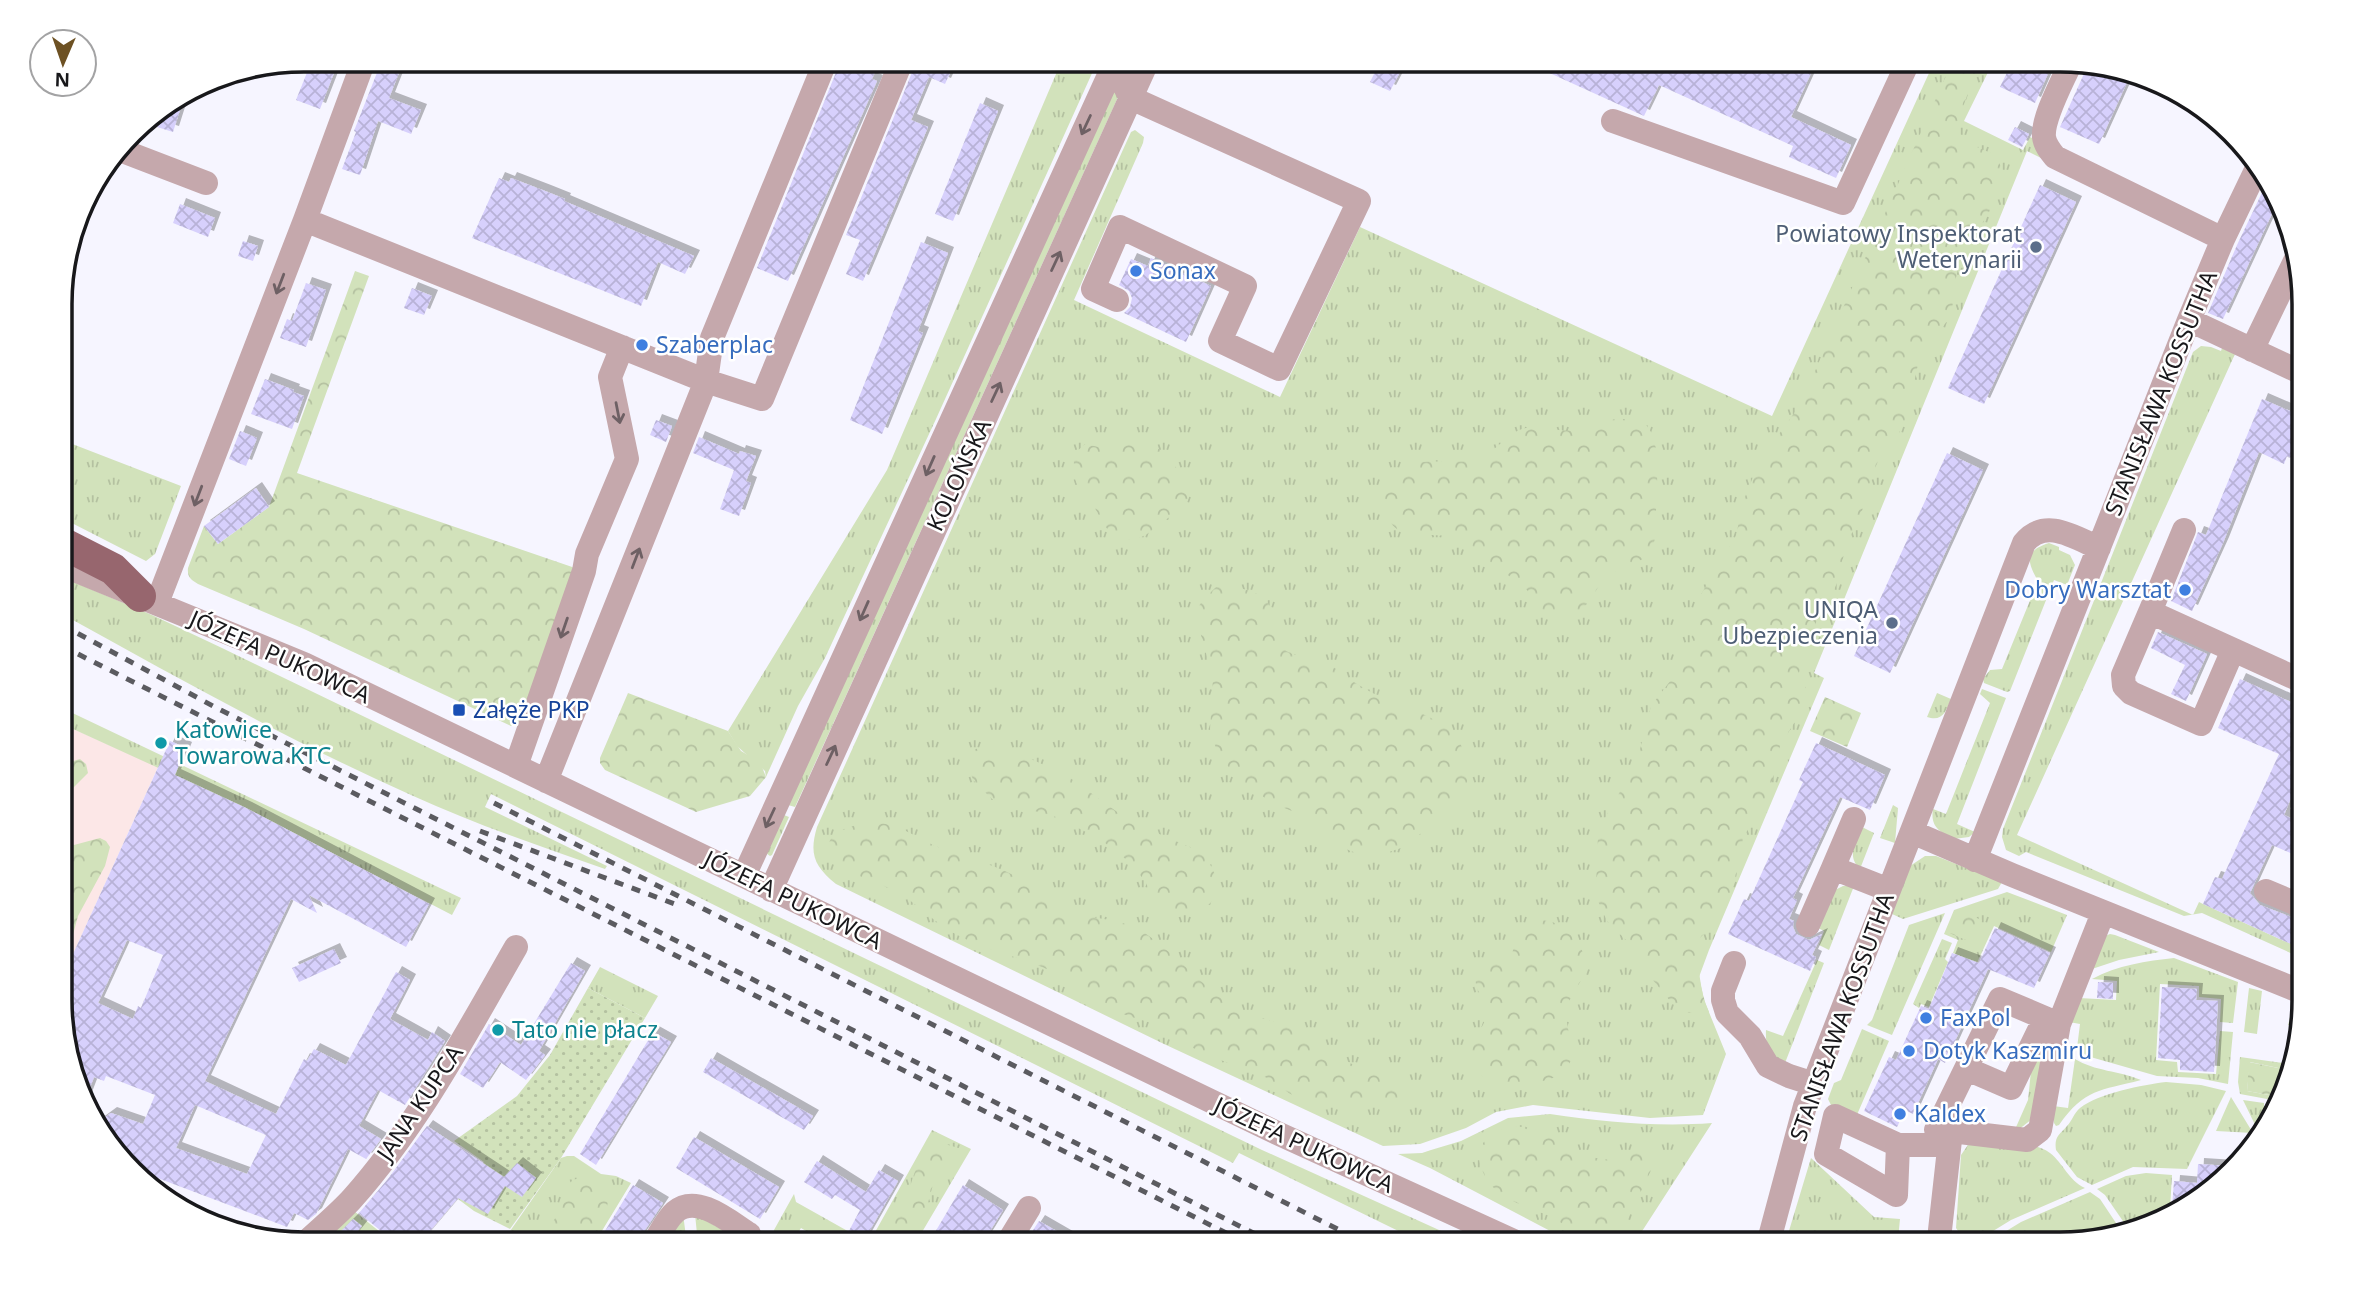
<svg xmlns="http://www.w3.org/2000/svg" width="2364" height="1304" font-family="'Noto Sans',sans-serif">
<defs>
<pattern id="grass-tufts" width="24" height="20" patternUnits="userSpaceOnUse" patternTransform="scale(1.75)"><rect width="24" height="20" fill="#d2e2bb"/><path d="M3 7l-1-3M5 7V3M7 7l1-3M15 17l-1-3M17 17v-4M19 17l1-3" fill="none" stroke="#b4c1a0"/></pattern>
<pattern id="forest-crowns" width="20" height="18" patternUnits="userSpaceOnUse" patternTransform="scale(1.75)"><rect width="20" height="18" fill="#d2e2bb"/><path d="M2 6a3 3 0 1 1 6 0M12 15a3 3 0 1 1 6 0" fill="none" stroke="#b4c1a0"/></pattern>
<pattern id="garden-dots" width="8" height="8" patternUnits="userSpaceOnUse" patternTransform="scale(1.75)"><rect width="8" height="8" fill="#d2e2bb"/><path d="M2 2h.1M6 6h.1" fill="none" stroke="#b4c1a0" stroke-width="1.8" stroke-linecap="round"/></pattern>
<pattern id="building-cross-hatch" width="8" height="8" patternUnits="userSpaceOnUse" patternTransform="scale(1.75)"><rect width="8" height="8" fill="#d7d0fc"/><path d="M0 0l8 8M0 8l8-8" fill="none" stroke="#b8b2d7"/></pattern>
<filter id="shadow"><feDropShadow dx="6" dy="-6" stdDeviation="0" flood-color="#0004"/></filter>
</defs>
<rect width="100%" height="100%" fill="#f6f5ff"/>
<path fill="#fce7e7" d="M62,724l96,43 -90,198 -6,-3z"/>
<path fill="url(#grass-tufts)" d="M1062,60h36l-162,359 -111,239 -27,48 -32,71 -1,-6 -28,-25 -9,-15 159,-261z
M1935,60h59l-30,61 59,29 7,-13 9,4 6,19 -18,-9 -213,522 10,5 -115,272 -10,27 5,23 22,54 -23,61 -53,3 -117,-13 -37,7 -30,16 -46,16 -37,2 -219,-102 -328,-160c-22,-18 -27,-30 -19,-57l314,-695 4,-2 9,7 -1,6 -69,157 206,97 80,-170 412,189z
M1114,89l5,6 -280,616 -44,96 -7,-2z
M2201,346l10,1 10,4 1,-3 13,6 -218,481 176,80 6,-13 4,2 101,46v9l-102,-46 -18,3 -158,-64 -7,4 -13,-6 -4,-13 1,-8 190,-477z
M62,440l119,46 -26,68 -9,7 -84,-43z
M2049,543l10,4v3l11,5 5,10 -8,20 -13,-5 -44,111 -3,1 -23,-9 -1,-4 7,-9 12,-1 36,-88c-11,-19 -14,-30 11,-38z
M62,577l90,38 70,33 1040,502 208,94h-45l-186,-91 -6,10 -742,-369 -6,13 122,59 -2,3c-65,-23 -131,-45 -194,-74 -119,-53 -235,-118 -349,-181z
M1982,689l24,9 -49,126 18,8 -6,5 -15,2c-14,-7 -24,-12 -21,-30l13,5 44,-111 -10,-9z
M1937,693l14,6c-5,13 -9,23 -24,18z
M62,708l399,190 -9,17 -206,-107 -184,-84z
M1893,805l5,3 -3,35 -15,-5z
M784,815l5,2 -17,38 -2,1 -4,-3z
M1862,827l12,6 -14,36c-14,-13 -4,-27 2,-42z
M1925,856h11l66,26 -4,7 -95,30 -11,-5 18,-48z
M1843,886h11l-25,64 -10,-5 5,-14 -8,-4 17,-36z
M2007,892l60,23 -16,37 -57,-26 -17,37 -24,-10 5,-13 -14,-6 10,-24z
M1945,913l-53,122 -25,-10 5,-5 37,-95z
M2110,934l5,1 44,17 -40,8 -30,10 16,-34z
M1942,939l10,4 -7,16 3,3 -19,45 -8,-3 -2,4 -6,-4z
M2174,958l64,24 -5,41 -13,-1 1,-23 -22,-2v-11l-39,-2 -4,76 21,2 1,10 38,2 4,-43 13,1 -5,52 -30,-6 -41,-2 -70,-20 -10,-8 3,-24 -11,-2 10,-24 37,2 1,-19 -25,-2c25,-14 55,-18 82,-21z
M1817,960l7,3 -39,100c-15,-7 -20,-16 -19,-33l17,6z
M600,967l58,29 -13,22 -57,-30z
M2249,988l13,3 -5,43 -13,-2z
M2295,999l9,4v7l-5,-1 -4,13 6,2 -1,4 -12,-3z
M1862,1029l27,12 -33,76 -25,-12 -3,-6 6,-16 7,-3z
M2047,1032l-15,87 -19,15 15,-34 3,-29z
M2240,1057l49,7 -1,6 -38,-8 -3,29 33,6 -2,4 -38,-7 -2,-12z
M2075,1059c19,12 45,12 66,21 -41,11 -56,8 -82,45l-3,1 -2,-3 -1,-17 15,2z
M2166,1082l35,3 25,6 -39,78 -54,-2 -41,18 -15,-8 -21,-27c-2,-13 3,-15 11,-24 5,-5 7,-13 13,-18 19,-15 63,-23 86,-26z
M2231,1097l22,36 -37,-2z
M2243,1100l21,3v3l12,2 -3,10h-11l-1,15h-2z
M1550,1114c55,8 107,13 162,9l-75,116 7,5h-69l-145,-76 -32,-14 24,-1 9,-3 30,-9 47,-23z
M932,1130l39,19 -56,95h-88l-26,-16 -10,16c-8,0 -14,1 -18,-7l1,-7 20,-36 2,8 73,41z
M1970,1142c22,1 63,-2 80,11 14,11 18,27 35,35l-74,32 -39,24h-5l-11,-16 5,-73z
M567,1156h7l27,18 15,2 15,7 -37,61h-93l60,-86z
M1811,1158l63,59 26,2 -2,20 15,2v3h-128z
M2146,1173l26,2 -2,34 7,1 -50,17 -22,-32 -8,-6 29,-13z
M2090,1192l10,7 20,30 -44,15h-91l36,-22z
M354,1211l41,33h-77z
M683,1214l4,30h-28z
M695,1214l51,30h-48z"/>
<path fill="url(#forest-crowns)" d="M1953,60h27l-21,58 -1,10 3,8 7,7 25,11 6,8 4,11 -3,17 -13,26 -25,37 -8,33v14l-6,20 -28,35 -14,65 -10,18 -14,15 -8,17 -12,41 -16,35 -9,37 -8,18 -12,19 -11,27 -7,26 8,18v11l-27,44 -7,32 -8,22 -22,38 -7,40 -14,37 -26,27c3,24 3,48 13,70l-20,1 -18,-11 -19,-23 -16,-29 -29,-29 -9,-20 -2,-13 2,-53 12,-28 25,-38 16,-63 20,-26 14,-23 5,-12 10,-49 36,-60 7,-34 16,-40 41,-57z
M355,271l14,5 -72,197 281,96 -55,154 -12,3 -207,-97 -106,-45c-7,-4 -11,-7 -10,-16l16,-42 14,18 51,-37z
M1615,419h16l14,4 6,9 7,23 -3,84 -4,12 -6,7 -39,18 -20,29 -10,9 -11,3 -12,-1 -18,-11c-7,-22 -24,-26 -40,-39 -14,-10 -21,-23 -38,-28 -26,-8 -63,8 -72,-28 -3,-11 -1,-20 4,-30 13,-26 55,-16 79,-19 27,-4 35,-26 54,-32 18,-6 35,4 52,1 14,-2 28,-8 41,-11z
M1119,442c51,0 41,12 72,42 -1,21 -9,26 -26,36 -11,7 -18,18 -32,19 -26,2 -31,-20 -41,-36 -4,-6 -10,-11 -14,-17 -5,-9 -4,-22 -4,-32l11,-10 18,4z
M1224,586c78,7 32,51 66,67 9,4 18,2 26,5 12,3 22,13 32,20 10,7 22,14 33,19 34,16 82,23 86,69 0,14 1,24 -4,37l-62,45 -15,5h-30l-15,-6 -39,-32 -30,-12 -32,-23 -22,-25 -8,-26 3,-51 -16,-57 1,-14 6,-8 12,-12z
M628,693l100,38 13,20 19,11 6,15 -16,19 -54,16 -91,-42 -5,-7v-5z
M1825,697l36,16 -14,34 -37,-16z
M981,747l50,12 35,16 65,47 68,29 9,9 11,23c-3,20 -11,25 -31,28 -9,1 -14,3 -23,2l-12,-14 -7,-16 -14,-19 -32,-25 -44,-22 -64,-18 -19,-19 -4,-12 2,-17z
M80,759l6,5 2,9 -17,17 -9,6c0,-17 -2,-33 18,-37z
M869,822c31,1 43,14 69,25 25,11 51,15 75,28 15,8 26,23 43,30 11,4 24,9 36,12 16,3 31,4 46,12 40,23 66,65 110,84 19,8 41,11 60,21 15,8 28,22 44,30 16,8 65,9 49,38 -17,5 -29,-2 -46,-2 -18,0 -36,5 -53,-1 -14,-4 -24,-16 -37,-22 -20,-10 -43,-15 -64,-25 -17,-8 -32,-21 -50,-29 -12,-5 -25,-6 -35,-13 -18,-11 -35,-25 -54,-34 -31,-16 -67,-23 -99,-38 -23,-11 -40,-28 -60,-43 -16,-11 -73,-24 -75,-46 0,-20 27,-23 41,-27z
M62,836l12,9 26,-7 6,3 4,6 -5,19 -27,50 -7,26 -9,6z
M1956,910l26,10 -9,23 -26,-11z
M1536,920c30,-1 51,24 50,53 -7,12 -17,22 -19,38 -3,18 12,41 0,57 -16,22 -93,22 -98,-8 -3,-19 15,-28 17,-45 4,-19 -23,-26 -3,-54 10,-3 18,0 28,-3 5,-18 6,-31 25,-38z
M2249,1062l39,8 -8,27 -33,-6z
M1512,1126l21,2 44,23 19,7 15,2 37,-10 7,12 -38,79c-26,7 -42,-11 -64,-23 -26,-13 -57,-17 -70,-46 -3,-7 -5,-13 -3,-21 4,-16 18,-21 32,-25z
M938,1142l24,7 -2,10 -10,5 -16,17 -8,29 -21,34h-27c4,-12 16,-19 22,-31 13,-24 12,-56 38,-71z
M590,1176l17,11 2,7 -2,13 -13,23 -12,10 -2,4h-64c11,-8 30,-13 38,-24 14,-19 2,-42 36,-44z"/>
<path fill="url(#garden-dots)" d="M588,988l57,30 -84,140 -51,71 -36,-18 -16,-12 26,-37 -30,-21 63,-45 33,-41z"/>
<path fill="url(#building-cross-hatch)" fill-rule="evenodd" filter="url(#shadow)" d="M312,60h27l-19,49 -24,-9z
M382,60h22l-15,38 32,12 -10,24 -33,-13 -18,54 -18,-6 14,-37 -2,-1z
M841,60h39l-8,19 5,2 -89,200 -31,-13z
M917,60h39l-11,24 -16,-7 -18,43 17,7 -65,154 -17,-7 14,-34 -14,-5z
M1521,60h296l-26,57 60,28 -15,33 -47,-21 4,-11 -134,-61 -15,31z
M2013,60h41l-19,43 -35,-16z
M1380,62l20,10 -10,19 -20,-9z
M2087,67l42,11 -30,66 -39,-17z
M185,94l-12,38 -32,-10 1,-2z
M980,103l18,8 -45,110 -18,-7z
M2015,127l14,7 -7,13 -14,-7z
M499,178l10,4 2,-4 34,13 20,8 -1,2 130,55 -9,18 -27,-12 -17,44 -169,-68z
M2268,180l8,25 -53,114 -15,-6 29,-68z
M2040,185l36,17 -92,202 -36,-16z
M180,204l35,14 -7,19 -35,-14z
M243,241l15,5 -5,15 -15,-5z
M921,242l27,11 -30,78 5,2 -41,101 -32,-14z
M1151,258l60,28 -25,56 -62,-29 6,-6 2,-9 -3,-7 -10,-6 12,-26 17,7z
M306,283l20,7 -20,57 -26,-9 7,-19 5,2z
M412,288l20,8 -8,19 -20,-7z
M265,379l29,11 -1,2 11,4 -12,33 -41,-15z
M2262,399l42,18v46l-17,-7 -3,8 -25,-12 -36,91 -31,68 -21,-10 27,-69 8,3z
M656,420l16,6 -6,16 -16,-7z
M240,431l17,7 -11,28 -17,-7z
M699,437l40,17 1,-3 16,5 -10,25 5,2 -12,33 -19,-7 14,-39 -41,-17z
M1947,453l36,17 -93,203 -36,-17z
M256,488l13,19 -51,37 -14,-18z
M2158,632l49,22 -21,47 -15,-7 14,-29 -34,-17z
M2240,679l62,28 -9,20 11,6v33l-20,49 20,9v35l-32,-14 -22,48 10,12 44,17v28l-101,-46 12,-27 7,2 57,-125 -61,-26z
M170,741l16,7 -11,27 71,33 183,96 -23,43 -97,-52 8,18 -26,-14 -86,182 71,33 28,-55 3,2 7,-12 32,16 50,-93 14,8 -20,39 38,21 4,-8 13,9 -40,64 -27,-15 -19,36 22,13 -15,20 -18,-10 -32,65 -8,6 -14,-7 -7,14 -148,-56 -39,-35 -4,-12 15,-11 32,11 12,-29 -49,-19 -2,5 -10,-4 -8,21 -24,-66v-70l6,3zM127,940l36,15 -22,53 -3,-2 -5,13 -35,-16zM195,1105l71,30 -19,39 -71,-26z
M1816,743l69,32 -15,35 -30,-13 -47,101 4,2 -8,19 5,2 -1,6 3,7 13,6 13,-6 -10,21 4,2 -6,14 -82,-37 16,-35 5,2 54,-119 -4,-2z
M1995,928l55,25 -16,35 -46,-19 -43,94 -7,-4 -25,55 -8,-4 -8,17 -33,-16 25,-54 7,3 25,-54 8,3 23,-56 27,10z
M334,949l7,14 -42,19 -7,-14z
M571,963l14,8 -46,80 6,4 -19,25 -26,-18 -17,26 -23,-14 29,-50 32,21z
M2098,982l15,1v16l-16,-1z
M2162,987l35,2 -1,11 22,1 -4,71 -34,-2v-10l-22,-2z
M653,1032l18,10 -75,123 -16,-11z
M711,1058l102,58 -9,14 -101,-58z
M427,1126l77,51 13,-14 19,15 -14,19 -17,-11 -17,28 -30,-16 -39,46h-22l-38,-31 28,-33z
M694,1137l85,50 -19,32 -84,-51z
M817,1161l49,31 13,-22 19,11 -36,63h-20l18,-34 -25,-15 -3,4 -28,-17z
M2198,1164l32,2 -34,38 -16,5 -8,-1 2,-27 23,2z
M633,1185l30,18 -22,33 -3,8h-41z
M963,1185l40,25 -21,34h-54z
M353,1219l9,7 -12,15 -11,-8z
M1039,1221l40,23h-55z"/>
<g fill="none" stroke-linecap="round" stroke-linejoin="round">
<path stroke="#c5a8ac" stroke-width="24" d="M2071,62c-8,19 -29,56 -27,75 1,8 6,14 11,20l168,82
M1613,121l230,82 66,-143
M120,150l86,33
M305,220l401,161 56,18 140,-339
M1117,300l-24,-11 27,-62 125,59 -25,55 59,28 80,-168 -228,-103 -8,-15
M2189,320l115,54
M2252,350l43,-89
M62,565l242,99 973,469 243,111
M157,603l148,-383 59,-160
M2150,612l34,-82
M2233,650l-32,74 -70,-31 -7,-7 -1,-11 27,-63 154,70
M516,766l68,-195 3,-17 40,-95 -17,-82 12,-30
M546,781l160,-400 6,-43 114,-278
M1912,832l100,43 292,118
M1975,860l214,-540 34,-81 36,-75
M1833,868l21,-49
M744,876l372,-816
M771,890l377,-830
M2266,891l38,16
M1808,925l25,-57 56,22
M1734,963l-11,28v9l4,13 23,23 18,30 21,10 25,8
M1967,1069l44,19 34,-70
M1951,1131l-15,-1 64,-131 59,25 44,-111
M1898,1145l-2,50 -70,-41 9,-38 63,29h51
M1939,1239l12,-108 76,9 13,-10 19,-106
M304,1244c15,-14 32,-28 47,-44 67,-75 115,-166 165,-253
M653,1244c7,-10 13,-24 22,-32 22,-19 55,10 74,22l3,10
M1007,1244l22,-36
M1768,1244l37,-138 219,-563c21,-26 50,-6 75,5"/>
<path stroke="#97666e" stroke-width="32" d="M62,543l51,26 27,27"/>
<path stroke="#5b5b60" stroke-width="5" stroke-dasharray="9 9" stroke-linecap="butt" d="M62,625l151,81 1062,538
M62,646l1186,598
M494,803l873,441
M480,831l200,75"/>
</g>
<defs><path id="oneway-shaft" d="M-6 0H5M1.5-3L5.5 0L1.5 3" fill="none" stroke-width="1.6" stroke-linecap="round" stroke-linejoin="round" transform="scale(1.75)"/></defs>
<g stroke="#6e6064">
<use href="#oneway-shaft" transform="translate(1086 125) rotate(115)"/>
<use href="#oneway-shaft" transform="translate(1056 261) rotate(-65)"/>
<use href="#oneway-shaft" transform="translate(280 284) rotate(111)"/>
<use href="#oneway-shaft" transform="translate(996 392) rotate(-65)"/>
<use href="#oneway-shaft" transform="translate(618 413) rotate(79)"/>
<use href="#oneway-shaft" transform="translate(930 466) rotate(114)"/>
<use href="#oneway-shaft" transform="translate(198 496) rotate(111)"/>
<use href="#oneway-shaft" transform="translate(636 558) rotate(-69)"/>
<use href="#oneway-shaft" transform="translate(864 611) rotate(114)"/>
<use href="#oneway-shaft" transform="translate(564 628) rotate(109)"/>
<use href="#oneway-shaft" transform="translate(831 755) rotate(-65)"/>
<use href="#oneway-shaft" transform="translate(770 818) rotate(115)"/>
</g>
<g fill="#5c6f8a" stroke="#fff" stroke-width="2.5">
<circle cx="2036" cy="247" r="7"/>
<circle cx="1892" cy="623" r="7"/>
</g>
<g fill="#3f7fe0" stroke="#fff" stroke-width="2.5">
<circle cx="1136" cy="271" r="7"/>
<circle cx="642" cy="345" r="7"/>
<circle cx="2185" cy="590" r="7"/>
<circle cx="1926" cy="1018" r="7"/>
<circle cx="1909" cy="1051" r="7"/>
<circle cx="1900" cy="1114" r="7"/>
</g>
<rect fill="#1a4fb4" stroke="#fff" stroke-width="2.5" x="452" y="703" width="14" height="14" rx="3.5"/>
<g fill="#0f9aa8" stroke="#fff" stroke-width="2.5">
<circle cx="161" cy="743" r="7"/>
<circle cx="498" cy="1030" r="7"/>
</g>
<g text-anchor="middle" stroke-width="5" stroke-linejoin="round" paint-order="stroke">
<g font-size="23" fill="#4e5e75" stroke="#fff" text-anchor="end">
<text x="2022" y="242">Powiatowy Inspektorat<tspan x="2022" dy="26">Weterynarii</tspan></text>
<text x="1878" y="618">UNIQA<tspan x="1878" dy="26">Ubezpieczenia</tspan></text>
</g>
<g font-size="23" fill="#366cbe" stroke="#fff" text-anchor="start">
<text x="1150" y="279">Sonax</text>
<text x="656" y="353">Szaberplac</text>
<text x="2171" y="598" text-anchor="end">Dobry Warsztat</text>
<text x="1940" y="1026">FaxPol</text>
<text x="1923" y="1059">Dotyk Kaszmiru</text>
<text x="1914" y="1122">Kaldex</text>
</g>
<g font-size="23" fill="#18181b" stroke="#fff">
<text transform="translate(2161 393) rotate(-68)" y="8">STANISŁAWA KOSSUTHA</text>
<text transform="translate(959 475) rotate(-65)" y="8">KOLOŃSKA</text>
<text transform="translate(280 657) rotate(24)" y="8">JÓZEFA PUKOWCA</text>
<text transform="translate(793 900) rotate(26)" y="8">JÓZEFA PUKOWCA</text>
<text transform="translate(1842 1017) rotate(-70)" y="8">STANISŁAWA KOSSUTHA</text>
<text transform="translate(420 1103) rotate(-56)" y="8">JANA KUPCA</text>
<text transform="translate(1304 1145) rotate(25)" y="8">JÓZEFA PUKOWCA</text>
</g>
<g font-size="23" fill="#164399" stroke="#fff" text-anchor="start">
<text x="473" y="718">Załęże PKP</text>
</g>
<g font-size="23" fill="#0d838f" stroke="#fff" text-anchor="start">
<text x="175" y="738">Katowice<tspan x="175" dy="26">Towarowa KTC</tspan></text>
<text x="512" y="1038">Tato nie płacz</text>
</g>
</g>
<path d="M0 0H2364V1304H0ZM304 72H2060A232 232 0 0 1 2292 304V1000A232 232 0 0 1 2060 1232H304A232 232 0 0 1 72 1000V304A232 232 0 0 1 304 72Z" fill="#fff" fill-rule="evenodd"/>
<path fill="none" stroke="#18181b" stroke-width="3.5" d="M304 72H2060A232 232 0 0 1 2292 304V1000A232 232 0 0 1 2060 1232H304A232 232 0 0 1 72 1000V304A232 232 0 0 1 304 72Z"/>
<g transform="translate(63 63) rotate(182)"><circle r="33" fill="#ffffff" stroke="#a3a3a4" stroke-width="2"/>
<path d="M0-5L12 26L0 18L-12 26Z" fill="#6d5123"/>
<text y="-10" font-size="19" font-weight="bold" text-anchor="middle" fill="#18181b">N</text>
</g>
</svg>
